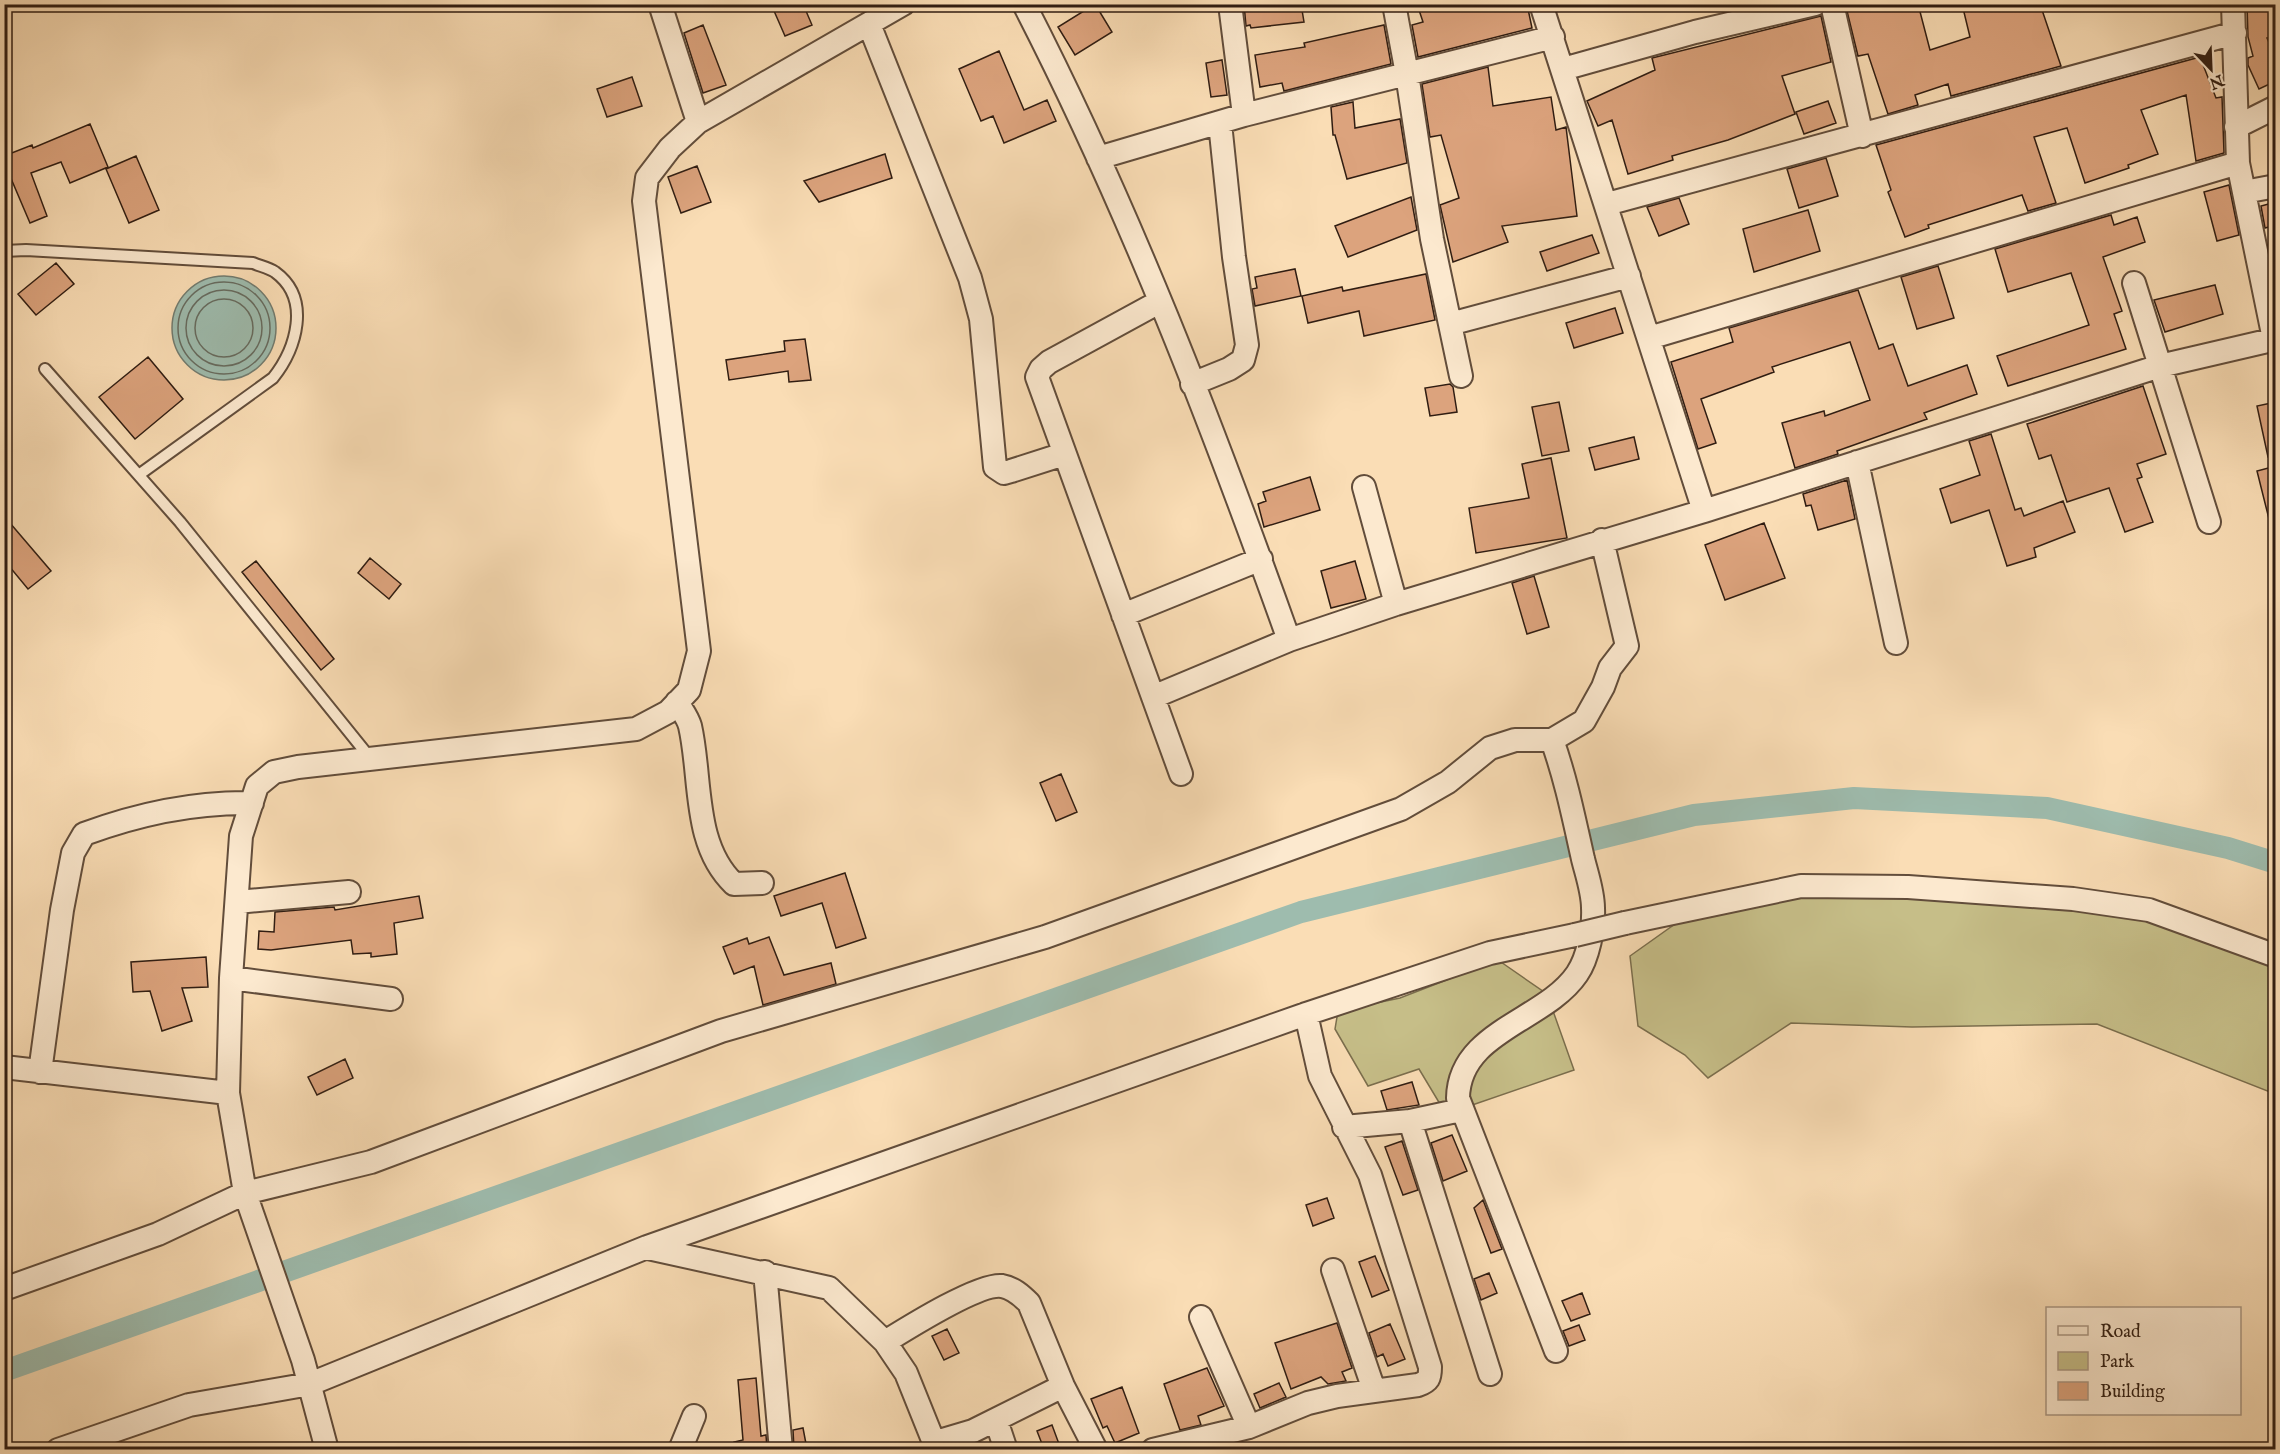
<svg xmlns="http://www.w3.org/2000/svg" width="2280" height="1454" font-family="'IM FELL English',serif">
<rect width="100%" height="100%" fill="#faddb5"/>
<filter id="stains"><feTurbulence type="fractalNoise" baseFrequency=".00333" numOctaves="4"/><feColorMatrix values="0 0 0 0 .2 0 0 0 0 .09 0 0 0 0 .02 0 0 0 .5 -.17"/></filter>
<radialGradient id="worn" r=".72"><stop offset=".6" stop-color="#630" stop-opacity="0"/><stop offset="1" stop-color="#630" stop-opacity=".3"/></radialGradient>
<path fill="#c6be88" stroke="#7b6e4d" stroke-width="1.5" d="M1812,894l130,4 181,13 152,53v130l-178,-70 -185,3 -121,-4 -83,55 -23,-23 -47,-29 -8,-70 55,-39z
M1498,960l49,34 27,76 -128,44 -27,-45 -51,17 -33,-57 3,-18 62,-13z"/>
<path fill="#9ebcae" stroke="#727c70" stroke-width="1.5" d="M172 328a52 52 0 1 1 104 0a52 52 0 1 1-104 0Z"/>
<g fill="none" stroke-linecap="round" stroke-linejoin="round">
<path stroke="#676c60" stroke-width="1.5" d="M178 328a46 46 0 1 1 92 0a46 46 0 1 1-92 0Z
M186 328a38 38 0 1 1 76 0a38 38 0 1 1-76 0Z
M195 328a29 29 0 1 1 58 0a29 29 0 1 1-58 0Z"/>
<path stroke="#9ebcae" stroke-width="22" d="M4,1371l1297,-459 393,-97 160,-17 193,10 181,40 48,15"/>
</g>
<path fill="#dca37d" stroke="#301d12" stroke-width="1.5" d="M771,4h32l9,21 -27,11z
M1095,4l17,28 -37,23 -17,-28z
M1244,4h57l3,18 -53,6 -1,-3 -4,1z
M1417,4h110l5,24 -114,29 -6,-32 11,-3z
M1855,4h63l12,46 40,-13 -8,-33h78l21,62 -110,30 -3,-12 -33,11 3,10 -30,9 -20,-60 -10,2 -12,-49z
M2247,4h29v32l-9,2 9,20v23l-17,8 -11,-24v-7l5,-2 -5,-19z
M1821,16l10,46 -49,14 13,38 -67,26 -56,16 1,4 -45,14 -16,-54 -14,6 -11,-25 68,-31 -3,-12z
M703,25l23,60 -23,8 -19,-60z
M1384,25l7,39 -107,27 -2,-8 -22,4 -5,-32 50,-8 -1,-4z
M999,51l25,59 23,-10 9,21 -52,22 -11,-27 -12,5 -22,-52z
M2200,57l16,41 6,-1 2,56 -28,8 -10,-66 -45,15 17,44 -30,11 1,3 -44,15 -18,-55 -33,9 22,66 -28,8 -6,-16 -94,30 1,3 -24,9 -17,-45 3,-2 -15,-45z
M1222,60l5,35 -16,2 -5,-34z
M1488,67l5,39 58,-9 5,33 10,-3 11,89 -75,10 6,16 -55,20 -13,-57 19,-7 -18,-63 -11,2 -8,-53z
M632,77l10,29 -35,11 -10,-28z
M1828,101l8,22 -32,11 -8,-22z
M1353,102l2,26 45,-9 7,44 -60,16 -12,-44h-2l-2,-28z
M90,124l18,43 -38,16 -9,-21 -30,11 16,43 -17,7 -26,-61v-6l28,-11 1,3z
M885,154l7,24 -73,24 -15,-21z
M136,156l23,54 -30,13 -23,-54z
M1826,158l12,38 -39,12 -12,-39z
M697,166l14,36 -30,11 -13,-36z
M2229,185l10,50 -22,6 -13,-49z
M1411,197l6,33 -69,27 -13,-31z
M1679,198l10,26 -30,12 -12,-29z
M2276,202v23l-11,3 -4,-22z
M1808,210l12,41 -66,21 -11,-43z
M2111,215l3,10 23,-8 8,25 -42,15 19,54 -8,3 12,35 -118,37 -11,-30 92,-31 -18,-52 -63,19 -13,-43z
M1592,235l7,18 -52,18 -7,-19z
M56,263l18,21 -38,31 -18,-21z
M1938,266l16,52 -37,11 -16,-52z
M1295,269l6,27 -46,10 -3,-17 5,-1 -2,-11z
M1426,274l9,46 -71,16 -5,-25 -51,12 -6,-27 40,-9 1,4z
M2215,285l8,29 -58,18 -11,-32z
M1858,290l21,59 14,-5 15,42 59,-21 10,29 -53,19 3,6 -90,32 1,3 -43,14 -13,-45 42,-12 1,5 45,-16 -20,-58 -78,25 2,5 -73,27 15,44 -18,6 -27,-87 62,-20 -4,-14z
M1615,308l8,25 -49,15 -8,-25z
M805,339l6,41 -22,2 -1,-11 -59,9 -3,-20 59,-9 -1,-10z
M148,357l35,42 -48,40 -36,-42z
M1450,384l3,3 4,25 -27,4 -5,-28z
M2143,386l23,68 -29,10 5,13 -5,2 16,43 -28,10 -16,-44 -42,14 -16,-47 -12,4 -12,-35z
M1559,402l10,49 -27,5 -10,-49z
M2276,402v54l-8,1 -11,-51z
M1991,434l24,76 6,-2 3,8 39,-15 12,31 -41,16 2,9 -29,9 -18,-56 -38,13 -11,-34 40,-14 -11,-34z
M1634,437l5,22 -44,11 -6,-22z
M1551,458l16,80 -91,15 -7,-45 60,-10 -7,-34z
M2276,466v52l-7,1 -12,-48z
M1310,477l10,33 -56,17 -6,-23 8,-3 -3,-9z
M1847,480l8,39 -37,11 -7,-25 -5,1 -3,-12z
M4,516l47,55 -23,18 -24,-29z
M1764,523l21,55 -60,22 -20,-55z
M370,558l31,26 -12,15 -31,-26z
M256,561l78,98 -13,11 -79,-98z
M1355,561l11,38 -35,9 -10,-37z
M1534,576l15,51 -22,7 -15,-51z
M1061,774l16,38 -21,9 -16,-38z
M845,873l21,65 -30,10 -14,-45 -41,13 -7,-20z
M419,896l4,22 -29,5 3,31 -26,3v-4l-18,1 -2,-14 -80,10 -13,-1 1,-18 15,1 1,-20 59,-5 1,3z
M769,937l15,38 47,-12 5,21 -73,21 -9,-39 -20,8 -11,-27 24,-9 2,6z
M206,957l2,30 -26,1 10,33 -30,10 -12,-40 -17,1 -2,-30z
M345,1059l8,19 -36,17 -9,-18z
M1412,1082l7,23 -32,5 -6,-19z
M1452,1135l15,36 -24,10 -12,-38z
M1402,1141l16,49 -15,5 -18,-48z
M1327,1198l7,20 -21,8 -7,-21z
M1483,1200l19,49 -11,4 -17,-45z
M1375,1256l14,34 -17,7 -13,-35z
M1489,1273l8,20 -16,7 -7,-21z
M1582,1293l8,21 -19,7 -9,-20z
M1337,1323l15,45 -10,4 4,9 -18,3 -7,-7 -30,12 -16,-46z
M1390,1324l15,35 -17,7 -5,-12 -6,3 -8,-24z
M1579,1325l6,15 -16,6 -6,-15z
M947,1329l12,24 -15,7 -12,-24z
M1207,1368l17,38 -26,10 3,9 -21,5 -16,-46z
M756,1378l5,58 5,-1 1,14h-32l-1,-7 9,-2 -5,-60z
M1279,1383l7,14 -26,11 -6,-14z
M1122,1387l17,46 -24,10 -8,-17 -4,2 -12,-29z
M1052,1425l7,19 -15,5 -7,-18z
M803,1428l4,21h-13l-1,-19z"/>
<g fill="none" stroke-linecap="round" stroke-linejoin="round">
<defs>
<path id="lane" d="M4,251l22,-1 227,13c7,3 16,5 22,9 37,27 21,77 -2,106l-133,96
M45,369l135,153 191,237"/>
<path id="street" d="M660,4l38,118
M1024,4c105,204 188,420 265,636
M1230,4l14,111
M1394,4l13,70 25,165 29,137
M1832,4l30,132
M2233,4l5,159 36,176
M869,24l101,254 11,41 14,148 9,6 7,-2 53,-17
M1563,69l132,-37 120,-28
M2236,127l40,-20
M1098,158l146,-43 309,-78
M2244,192l32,-6
M1607,204l628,-171
M2134,283l75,239
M1159,302l-110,60 -8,7 -4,8 144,397
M1450,324l179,-48
M1649,338l589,-175
M1192,384l37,-15 14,-9 4,-15 -13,-88 -14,-134
M1857,462l39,181
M1364,487l32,117
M1704,511l456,-145 116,-27
M1123,615l138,-56
M1153,697l136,-57 107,-36 308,-93 -163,-507
M677,702c4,7 11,16 13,24 12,52 2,118 44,158l28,-1
M1552,740c14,39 22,79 31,119 4,16 10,33 10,49 1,20 -5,50 -16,66 -32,47 -118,57 -119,124l98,253
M237,902l112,-10
M1625,923l176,-37 107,1 165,12 76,11 127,46
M231,978l160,21
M4,1067l224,26
M40,1072l22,-162 11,-57 11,-19c54,-20 110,-32 168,-31
M1410,1121l80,253
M1344,1127l66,-6 51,-11
M648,1248l181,40 56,54 21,31 31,77
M1333,1270l41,120
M765,1272l16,178
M4,1289l154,-55 87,-41 126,-31 350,-131 324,-94 356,-128 47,-27 42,-34 25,-8h37l32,-19 19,-34 7,-19 17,-22 -25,-106
M885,1342c21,-13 94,-59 117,-56 11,2 19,9 27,17l34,83 33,64
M996,1420l10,30
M1249,1427l59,-24 29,-7 81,-11c11,-4 12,-7 12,-18l-60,-192 -50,-99 -14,-62
M936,1442l37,-11 90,-45
M58,1450l131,-45 121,-21 337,-137 659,-233 184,-61 85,-18
M327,1450l-24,-90 -58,-167 -17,-100 3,-115 10,-142 16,-50 17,-14 24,-5 338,-38 32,-17 21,-22 10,-39 -55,-450 3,-23 23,-30 28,-26 205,-118
M680,1450l14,-34
M1153,1450l96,-23 -48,-110"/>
</defs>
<use href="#lane" stroke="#624d3b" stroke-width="14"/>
<use href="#street" stroke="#624d3b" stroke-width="26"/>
<use href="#lane" stroke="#fce9cf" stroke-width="10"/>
<use href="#street" stroke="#fce9cf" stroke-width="22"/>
<defs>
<path id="street-bridge" d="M1575,935l50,-12"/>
</defs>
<use href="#street-bridge" stroke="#624d3b" stroke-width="26" stroke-linecap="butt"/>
<use href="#street-bridge" stroke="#fce9cf" stroke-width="22"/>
</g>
<rect width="2280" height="1454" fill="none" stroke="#faddb5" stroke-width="24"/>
<rect x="6" y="6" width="2268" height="1442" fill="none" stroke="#301d12" stroke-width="3"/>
<rect x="12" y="12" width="2256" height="1430" fill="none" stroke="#301d12" stroke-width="1.5"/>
<rect x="2046" y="1307" width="195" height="108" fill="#fce9cf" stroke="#aa9783" stroke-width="1.5"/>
<rect x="2058" y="1326" width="30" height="9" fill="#fce9cf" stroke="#aa9783" stroke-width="1.5"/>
<text x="2100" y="1337" font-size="18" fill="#301d12">Road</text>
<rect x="2058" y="1352" width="30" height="18" fill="#c6be88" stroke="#aa9783" stroke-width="1.5"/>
<text x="2100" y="1367" font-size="18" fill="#301d12">Park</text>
<rect x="2058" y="1382" width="30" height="18" fill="#dca37d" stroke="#aa9783" stroke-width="1.5"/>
<text x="2100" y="1397" font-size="18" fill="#301d12">Building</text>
<g transform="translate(2211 69) rotate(157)" stroke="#fce9cf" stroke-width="4.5" paint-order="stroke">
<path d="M0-4.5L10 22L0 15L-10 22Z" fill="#301d12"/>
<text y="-9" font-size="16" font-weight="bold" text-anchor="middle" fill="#301d12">N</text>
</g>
<rect width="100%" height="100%" filter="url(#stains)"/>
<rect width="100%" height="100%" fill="url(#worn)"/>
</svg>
